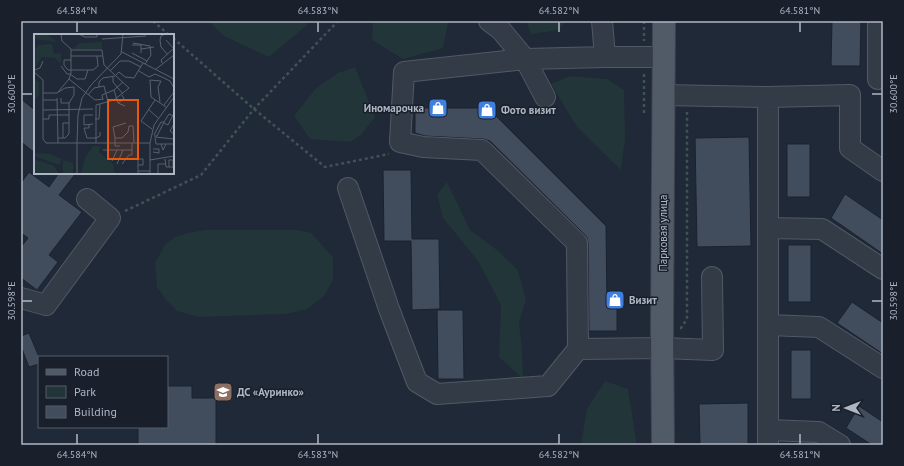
<svg xmlns="http://www.w3.org/2000/svg" width="904" height="466" font-family="'PT Sans',sans-serif">
<rect width="100%" height="100%" fill="#202937"/>
<path fill="#223538" d="M208,21h94l6,3 -39,33 -45,-21z
M373,21h71l4,2 -5,25 -40,11 -31,-19z
M526,21h39l-6,9 -28,4z
M355,67l20,50 -14,18 -11,7 -40,-3 -16,-23 22,-28 22,-15z
M570,76l37,3 17,11 1,48 -4,32 -44,-43 -26,-43z
M447,182l23,48 27,20 21,20 8,30 -7,22 3,29 1,28 -24,-22 2,-52 -23,-44 -35,-43 -6,-24z
M205,230h92l14,3 22,24v23l-9,16 -17,13 -21,5 -87,3 -22,-6 -11,-11 -9,-13 -2,-24 10,-18 10,-8 13,-4z
M605,381l23,8 8,50v6h-55l6,-36z"/>
<path fill="#414c5c" stroke="#1b222e" d="M832,21h29l-1,45h-29z
M21,99l14,11v43l-14,-11z
M415,108h73l118,118 1,79h10v26h-28l-1,-88 -1,-5 -2,-3 -95,-94 -7,-2 -58,-3 -10,-3z
M749,137l2,109 -54,1 -2,-109z
M787,144h23v53h-23z
M383,170h28l1,69h27l1,70 -28,1 -1,-69h-27z
M29,172l20,15 10,-14h17l-17,22 23,17 -33,43 9,7 -21,28 -16,-12v-31l7,-9 -7,-5v-50z
M845,194l38,26v34l-52,-36z
M788,245h23v57h-23z
M852,302l31,21v31l-46,-31z
M437,310h26l1,69h-26z
M29,333l10,24v7l-10,3 -8,-21v-10z
M791,350h20v49h-20z
M167,386h25v12h24v47h-78v-18h29z
M748,403v42h-48l-1,-41z
M859,406l24,16v23h-11l-26,-17z"/>
<g fill="none" stroke-linecap="round" stroke-linejoin="round">
<defs>
<path id="minor" d="M489,21l12,9 24,29 20,38
M602,21l3,36
M664,57h-59l-80,2 -121,13 -4,70 23,5 59,3 95,93 1,106 84,-1 51,2 -1,-73
M878,79v-56l5,-2
M664,95l104,2v348
M768,97l82,-2v53l33,23
M348,188l41,121 28,73 20,12 111,-8 30,-37
M768,228l54,1 61,40
M21,298l25,7 64,-87 -23,-19
M768,325l51,2 64,41
M768,430l51,2 21,13"/>
<path id="major" d="M663,445l-1,-118 2,-306"/>
</defs>
<use href="#minor" stroke="#515965" stroke-width="22"/>
<use href="#major" stroke="#3d4451" stroke-width="24"/>
<path stroke="#3f5255" stroke-width="2.5" stroke-dasharray="3 3" stroke-linecap="butt" d="M153,21l16,14
M644,21v20
M173,38l81,71 71,58 64,-13
M644,74v41
M125,211l76,-36 53,-66 84,-88
M680,328h1l6,-9v-207"/>
<use href="#minor" stroke="#333b47" stroke-width="20"/>
<use href="#major" stroke="#515a67" stroke-width="22"/>
</g>
<path fill="none" stroke="#aeb6c4" stroke-width="1.5" d="M77,22v10M318,22v10M559,22v10M800,22v10M22,94h10M872,94h10M22,301h10M872,301h10M77,434v10M318,434v10M559,434v10M800,434v10"/>
<defs>
<symbol id="shop-square" viewBox="-11 -11 22 22"><rect x="-9" y="-9" width="18" height="18" rx="4" fill="#3f7fe0" stroke="#19202c"/><path d="M-5-2.5h2.3a2.7 3.5 0 0 1 5.4 0H5L5.5 6h-11ZM-1.5-2.5h3a1.5 2.3 0 0 0-3 0Z" fill="#fff"/></symbol>
<symbol id="school-square" viewBox="-11 -11 22 22"><rect x="-9" y="-9" width="18" height="18" rx="4" fill="#8d6e63" stroke="#19202c"/><path d="M0-5L7-2L0 1L-7-2ZM-4 1L0 2.5L4 1V4Q0 6-4 4Z" fill="#fff"/></symbol>
</defs>
<g fill-rule="evenodd">
<use href="#shop-square" x="427" y="97" width="22" height="22"/>
<use href="#shop-square" x="476" y="99" width="22" height="22"/>
<use href="#shop-square" x="604" y="289" width="22" height="22"/>
<use href="#school-square" x="212" y="381" width="22" height="22"/>
</g>
<g text-anchor="middle" stroke-width="3" stroke-linejoin="round" paint-order="stroke">
<g font-size="11" font-weight="bold" fill="#aeb6c4" stroke="#19202c" text-anchor="start">
<text x="424" y="112" text-anchor="end">Иномарочка</text>
<text x="501" y="114">Фото визит</text>
<text x="629" y="304">Визит</text>
<text x="237" y="396">ДС «Ауринко»</text>
</g>
<g font-size="11" fill="#aeb6c4" stroke="#19202c">
<text transform="translate(663 233) rotate(-90)" y="4">Парковая улица</text>
</g>
</g>
<g transform="translate(34 34)">
<rect width="140" height="140" fill="#202937"/>
<path d="M2,0h11l10,8 -23,-3zM68,8v7h-29l6,-6zM18,10l2,10 7,-1v11l-6,-6 -13,-1 -7,11 6,10 -7,-8v-20l5,-5zM0,45l5,3v13l-3,4h-2zM59,112h7l-1,6 15,13 -1,4 4,5h-36l4,-16zM0,119l16,1 12,5 -3,6 -25,-9zM0,125l20,7 5,8h-25zM29,126l10,3v11h-10z" fill="#223538"/>
<path fill="none" stroke="#59616f" stroke-width="1" d="M45,0l6,3h12v-3M89,0l-2,20 -30,31 -9,13 -4,17 -1,28h73l4,-18 20,-28M131,0l-4,2 -1,4 1,7 6,7M68,5l44,-3M132,6l8,9M99,9l17,3 1,9 -6,9M98,11h9v8M107,15l13,-2M37,16h31l2,15 25,23 -15,12 -18,5v38M88,18l52,27M98,19l15,8M37,22h31M37,26h-7v5l4,5h25l5,-4 -1,-10M128,29l-1,-3 13,-12M27,32l6,8h4M122,35l18,-14M0,36l6,-2 3,-7M76,37l10,-10h9l12,6M105,37l10,6 6,-3 9,4 6,3 4,7M0,38l9,8v59l3,4h31v31M36,40l7,5h8l3,-9M82,41l3,-3 6,5 9,1 9,-15M79,43v5l10,12M35,45l26,21 8,-1M65,53v-5l4,-4 12,-2M80,56l4,13M24,58l11,-13 2,-6v-24l-9,-8 -1,-7M9,59h14l8,-5 9,-1M54,61l6,-7 10,-2 4,16M88,61l2,4 -6,4 7,3M23,64l1,45M27,64v5h8M9,66h14M69,66l-1,-5 12,-5 9,-8M126,68l-2,-15 3,-6 -11,-1 1,17 15,10M130,71l10,-13M114,75l10,9M9,76l50,-1M59,81h-9v10l9,-1M9,85h6v-4h20M61,85h4l1,-15M130,89l4,2 5,-10M140,90l-4,7 4,3M55,91v3h-5l3,10h9l4,-2v-4M118,95l-11,-8 14,-21M120,101l7,-13h3l5,-8 5,2M120,102h3l7,-14M121,103l19,2M24,104h7l4,-4v-31l5,-8v-8M29,104v-15h6M81,104l-2,-11 13,-4M121,104l1,6h18M116,109v31M127,110l2,6 3,-6M86,112h-5v-8h7l6,-6 1,-6h4l1,17M69,116h29v-7M119,118l6,1v-4h-6M131,125l1,8h8M116,126l24,-4M78,127l5,-11M83,130l6,-14M88,130l7,-9h3v-5M104,131h5v-6h-5v12M135,133v-7h4v7M104,140v-3h12M124,140v-10h7"/>
<path fill="#e8590c" fill-opacity="0.15" stroke="#e8590c" stroke-width="2" d="M74,66h30v59h-30z"/>
<rect width="140" height="140" fill="none" stroke="#aeb6c4" stroke-width="2"/>
</g>
<rect width="904" height="466" fill="none" stroke="#19202c" stroke-width="44"/>
<rect x="38" y="356" width="130" height="72" fill="#19202c" stroke="#555c69"/>
<rect x="46" y="369" width="20" height="6" fill="#515a67" stroke="#555c69"/>
<text x="74" y="376" font-size="12" fill="#aeb6c4">Road</text>
<rect x="46" y="386" width="20" height="12" fill="#223538" stroke="#555c69"/>
<text x="74" y="396" font-size="12" fill="#aeb6c4">Park</text>
<rect x="46" y="406" width="20" height="12" fill="#414c5c" stroke="#555c69"/>
<text x="74" y="416" font-size="12" fill="#aeb6c4">Building</text>
<g transform="translate(846 408) rotate(270)" stroke="#19202c" stroke-width="3" paint-order="stroke">
<path d="M0-3L7 15L0 10L-7 15Z" fill="#aeb6c4"/>
<text y="-6" font-size="11" font-weight="bold" text-anchor="middle" fill="#aeb6c4">N</text>
</g>
<rect x="22" y="22" width="860" height="422" fill="none" stroke="#aeb6c4" stroke-width="1.5"/>
<g font-size="10" text-anchor="middle" fill="#aeb6c4">
<text x="77" y="14">64.584°N</text>
<text x="318" y="14">64.583°N</text>
<text x="559" y="14">64.582°N</text>
<text x="800" y="14">64.581°N</text>
<text transform="translate(893 94) rotate(-90)" y="4">30.600°E</text>
<text transform="translate(11 94) rotate(-90)" y="4">30.600°E</text>
<text transform="translate(893 301) rotate(-90)" y="4">30.598°E</text>
<text transform="translate(11 301) rotate(-90)" y="4">30.598°E</text>
<text x="77" y="458">64.584°N</text>
<text x="318" y="458">64.583°N</text>
<text x="559" y="458">64.582°N</text>
<text x="800" y="458">64.581°N</text>
</g>
</svg>
